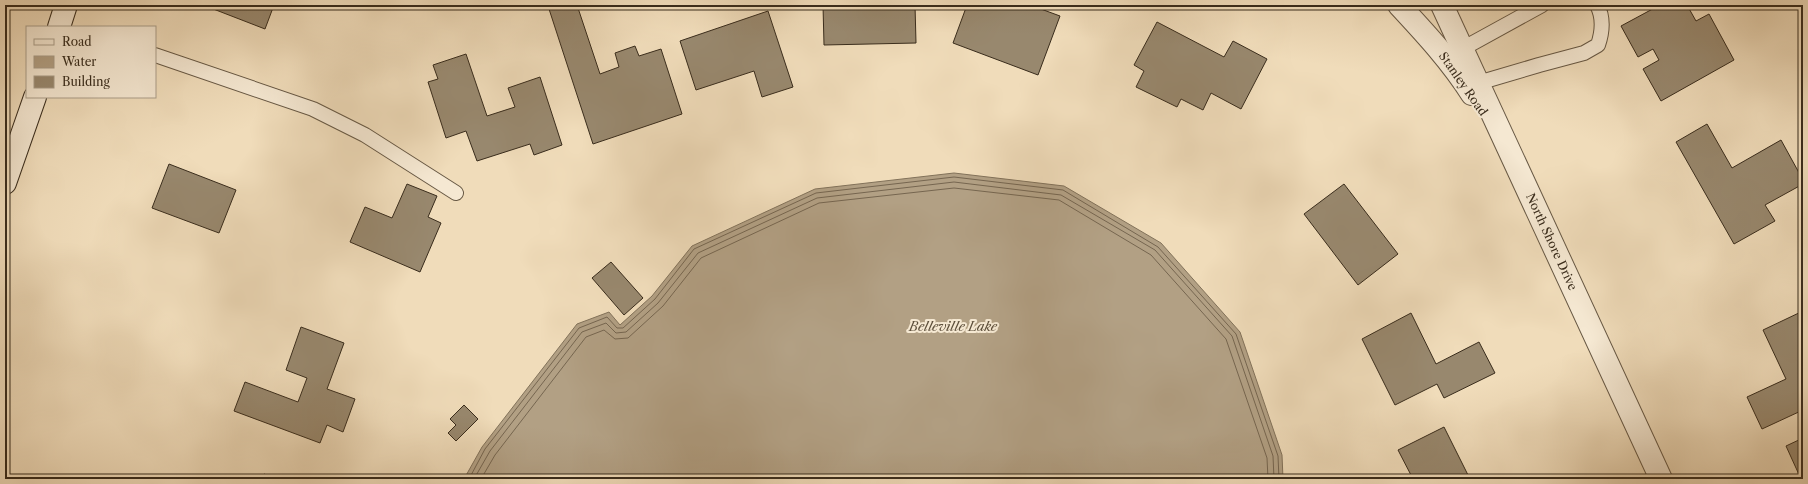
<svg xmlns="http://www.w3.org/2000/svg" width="1808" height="484" font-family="'Libre Caslon Text',serif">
<rect width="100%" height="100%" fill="#f0dcba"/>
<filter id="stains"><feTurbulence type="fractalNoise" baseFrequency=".005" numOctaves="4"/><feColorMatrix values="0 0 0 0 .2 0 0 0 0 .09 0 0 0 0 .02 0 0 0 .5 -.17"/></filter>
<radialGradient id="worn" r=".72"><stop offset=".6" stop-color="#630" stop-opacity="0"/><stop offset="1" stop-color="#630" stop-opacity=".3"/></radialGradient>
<path fill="#b2a084" stroke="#82725a" d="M954,173l110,13 97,57 79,89 42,123 1,24h-819l18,-32 95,-123 32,-12 11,13 32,-29 40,-50 123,-57z"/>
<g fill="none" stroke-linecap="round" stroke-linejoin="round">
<path stroke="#766650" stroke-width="1" d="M469,479l16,-30 94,-121 28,-11 10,11h6l32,-29 39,-50 122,-56 138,-16 109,13 95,57 78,87 42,122 1,23
M474,479l16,-28 92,-119 24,-9 10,10 10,-1 32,-29 40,-50 119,-55 137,-16 107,13 94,55 77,86 41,120 1,23
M481,479l14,-24 91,-118 18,-7 11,9 13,-1 35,-32 38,-48 118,-55 135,-15 105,12 92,55 75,84 41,119 1,21"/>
</g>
<path fill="#98886e" stroke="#392c1c" d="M203,5h71l-9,24z
M560,5h17l23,69 19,-7 -4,-14 20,-7 4,10 22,-7 21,65 -89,30 -44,-135z
M823,5h92l1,38 -92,2z
M967,5h63l30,11 -22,59 -85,-32z
M1660,5h27l9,16 13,-7 25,46 -73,41 -18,-32 16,-9 -6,-11 -15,8 -17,-31z
M768,11l25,76 -31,10 -8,-26 -58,19 -16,-49z
M1157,22l67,35 9,-16 34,18 -26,50 -30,-16 -8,17 -22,-11 -4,8 -41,-20 8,-16 -10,-6z
M466,54l21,62 28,-9 -7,-19 32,-11 22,68 -28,10 -4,-11 -53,17 -11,-30 -20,7 -18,-56 10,-3 -5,-14z
M1707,124l25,44 49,-28 22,40v4l-38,21 10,16 -41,23 -58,-102z
M169,164l67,26 -17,43 -67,-25z
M407,184l30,12 -9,21 13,6 -21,49 -70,-30 15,-35 27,11z
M1344,184l54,70 -40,31 -54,-71z
M611,262l32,36 -19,17 -32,-37z
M1803,311v99l-41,19 -15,-32 39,-18 -23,-49z
M1411,313l25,51 43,-22 16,31 -51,25 -7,-14 -42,21 -33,-66z
M301,327l43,16 -17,46 28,10 -12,33 -16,-7 -7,18 -86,-32 11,-29 53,20 9,-24 -21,-8z
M464,405l14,14 -22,22 -8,-8 8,-8 -6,-6z
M1444,427l26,52h-54l-1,-3 -3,1 -14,-27z
M1803,438v41h-2l-15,-33z
M264,474l14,5h-16z"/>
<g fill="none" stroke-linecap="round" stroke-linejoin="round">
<defs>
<path id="lane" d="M1462,49l80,-44
M155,55l158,54 52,26 91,58
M1478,83l61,-18 45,-12 14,-8c4,-12 6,-27 -1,-40"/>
<g id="street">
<path d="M1399,5c26,28 52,56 73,89"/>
<path id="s1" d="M1442,5l219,474"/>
</g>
<path id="secondary" d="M59,27l7,-22
M5,183l30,-86"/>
</defs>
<use href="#lane" stroke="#675844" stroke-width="16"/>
<use href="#street" stroke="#675844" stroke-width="24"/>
<use href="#secondary" stroke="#392c1c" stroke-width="24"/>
<use href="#lane" stroke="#f5e8d2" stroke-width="14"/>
<use href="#street" stroke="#f5e8d2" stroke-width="22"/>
<use href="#secondary" stroke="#f5e8d2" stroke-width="22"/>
</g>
<g text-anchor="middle" stroke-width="4" stroke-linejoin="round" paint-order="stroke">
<g font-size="12" fill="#392c1c" stroke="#f5e8d2">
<text transform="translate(1463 84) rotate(55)" y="4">Stanley Road</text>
<text dy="4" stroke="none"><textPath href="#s1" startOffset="261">North Shore Drive</textPath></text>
</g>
<g font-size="13" font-style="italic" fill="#5d4f3b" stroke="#f5e8d2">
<text x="953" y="331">Belleville Lake</text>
</g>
</g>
<rect width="1808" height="484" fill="none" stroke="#f0dcba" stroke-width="20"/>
<rect x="6" y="6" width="1796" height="472" fill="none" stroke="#392c1c" stroke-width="2"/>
<rect x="10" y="10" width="1788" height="464" fill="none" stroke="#392c1c"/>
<rect x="26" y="26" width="130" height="72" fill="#f5e8d2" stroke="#aa9d89"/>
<rect x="34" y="39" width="20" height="6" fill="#f5e8d2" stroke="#aa9d89"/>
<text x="62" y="46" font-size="12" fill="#392c1c">Road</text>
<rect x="34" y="56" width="20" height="12" fill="#b2a084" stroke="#aa9d89"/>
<text x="62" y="66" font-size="12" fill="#392c1c">Water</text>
<rect x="34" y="76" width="20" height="12" fill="#98886e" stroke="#aa9d89"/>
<text x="62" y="86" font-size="12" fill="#392c1c">Building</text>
<rect width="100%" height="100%" filter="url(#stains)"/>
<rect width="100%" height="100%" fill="url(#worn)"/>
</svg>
